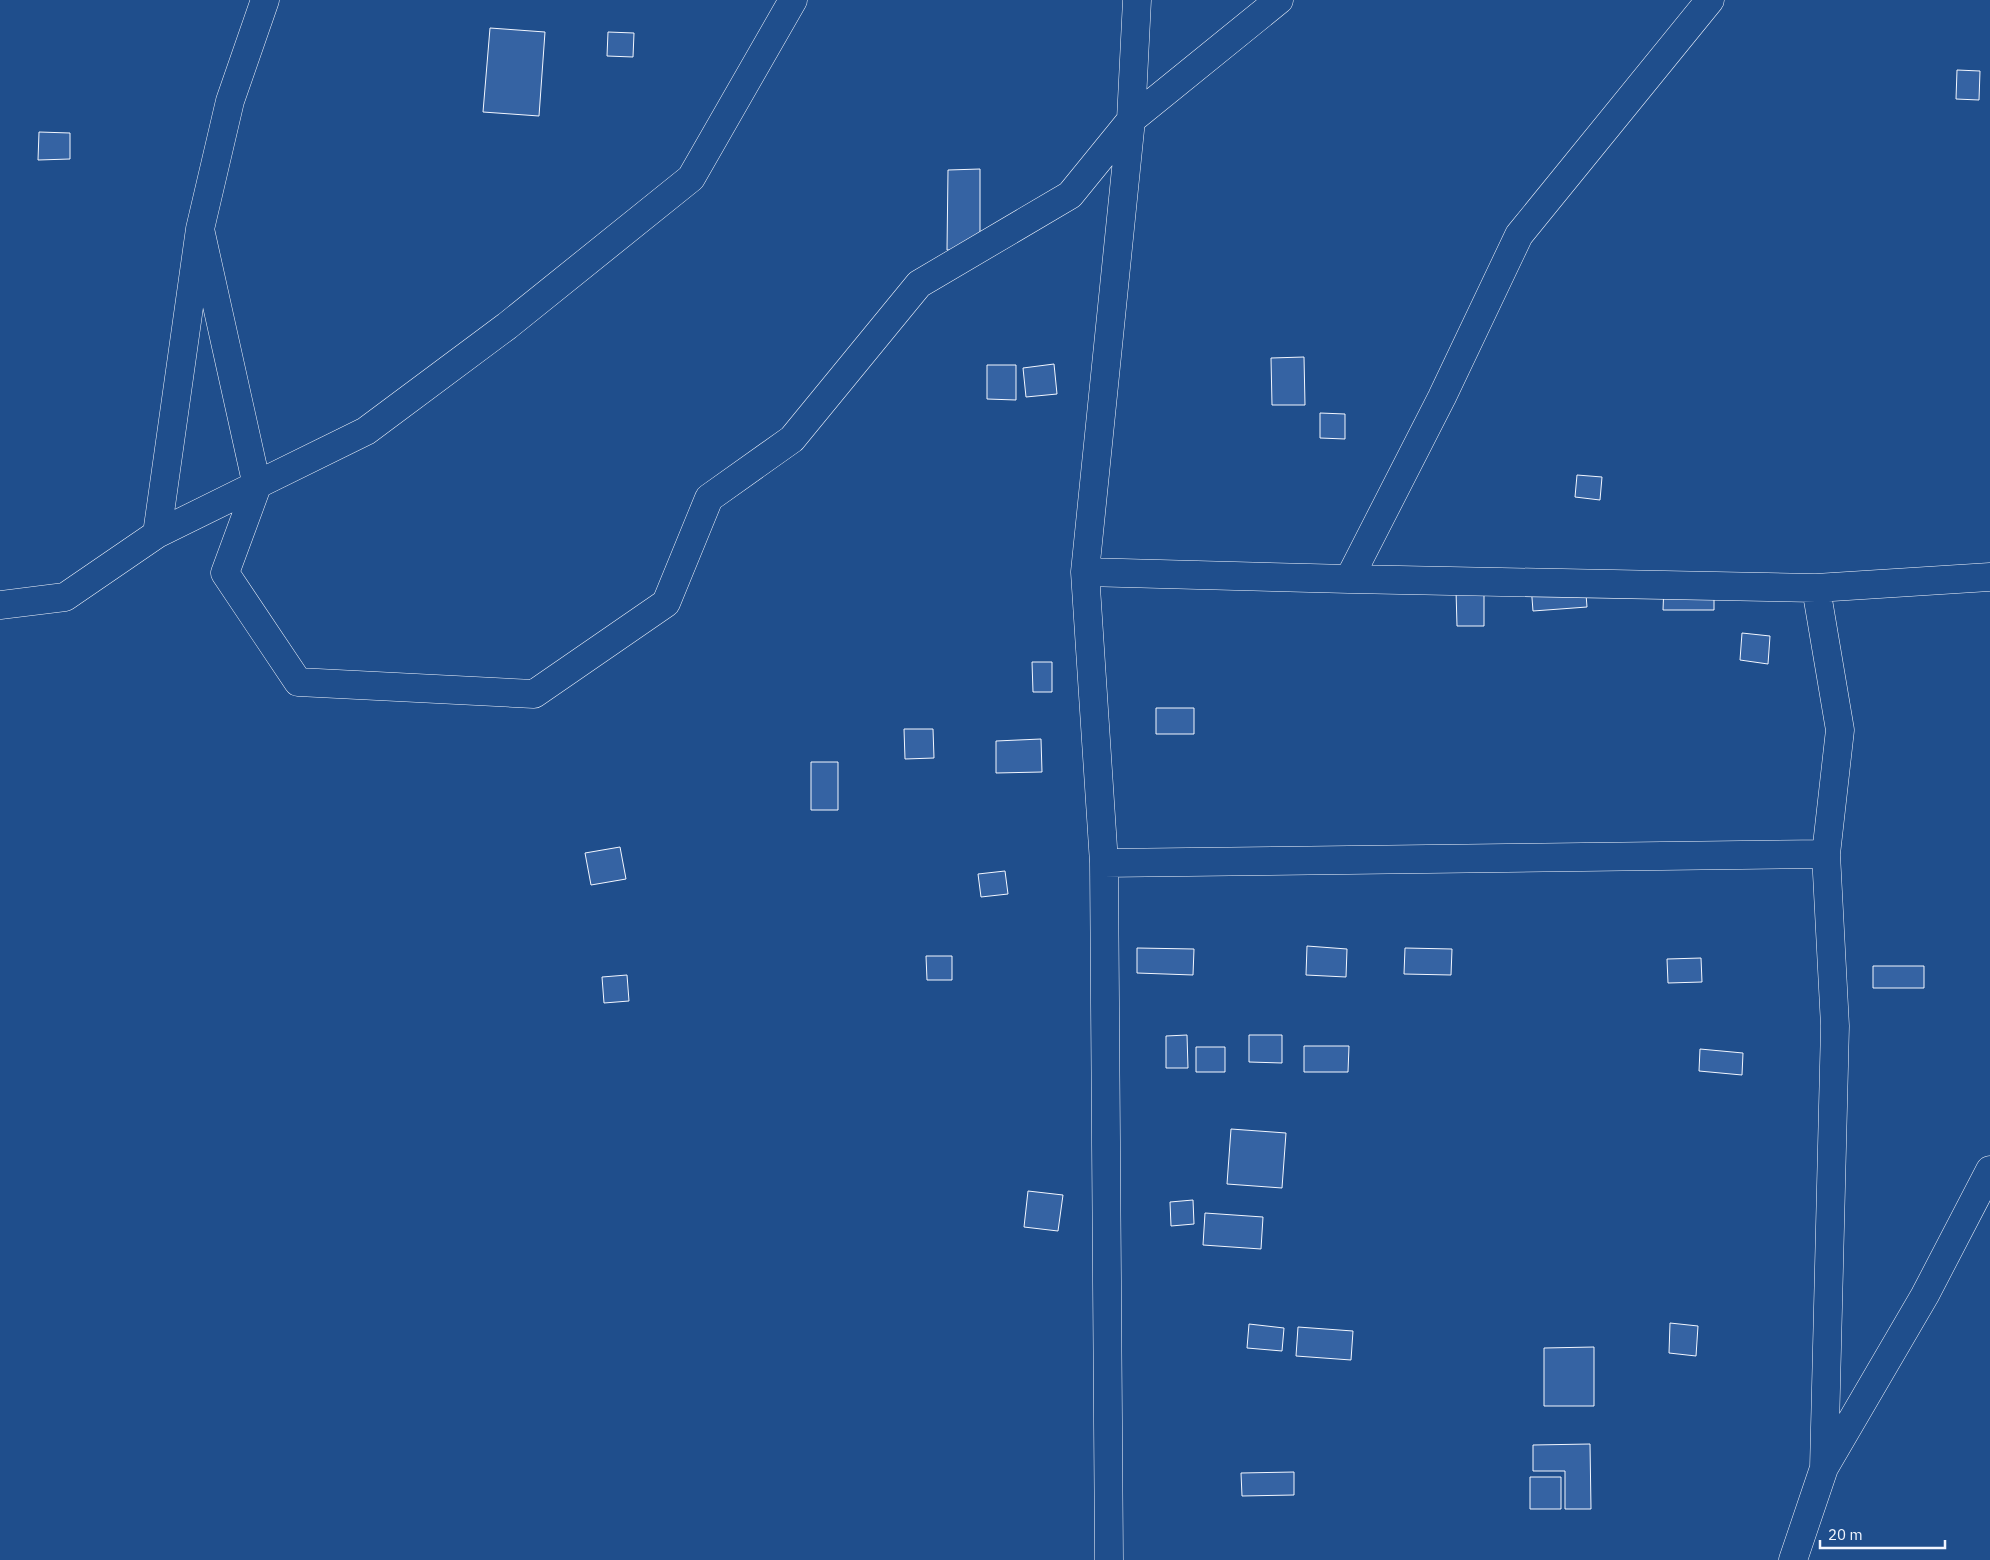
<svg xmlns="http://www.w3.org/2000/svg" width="1990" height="1560" font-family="'IBM Plex Sans',sans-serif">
<rect width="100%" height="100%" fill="#1f4e8c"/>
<path fill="#3563a3" stroke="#f2f6ff" d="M490,28l55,4 -6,84 -56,-4z
M608,32l26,1 -1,24 -26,-1z
M1957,70l23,1 -1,29 -23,-1z
M39,132l31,1v26l-32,1z
M980,169v81h-33l1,-80z
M1304,357l1,48h-33l-1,-47z
M1054,364l3,30 -31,3 -3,-29z
M987,365h29v35l-29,-1z
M1320,413l25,1v25l-25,-1z
M1577,475l25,2 -2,23 -25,-3z
M1585,581l2,26 -54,4 -2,-26z
M1714,584v26h-51l1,-25z
M1456,590h28v36h-27z
M1742,633l28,3 -2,28 -28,-4z
M1032,662h20v30h-19z
M1156,708h38v26h-38z
M904,729h29l1,29 -29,1z
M1041,739l1,33 -46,1v-32z
M811,762h27v48h-27z
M620,847l6,32 -35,6 -6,-32z
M1005,871l3,23 -27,3 -3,-23z
M1307,946l40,3 -1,28 -40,-2z
M1137,948l57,1 -1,26 -56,-2z
M1405,948l47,1 -1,26 -47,-1z
M926,956h26v24h-25z
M1701,958l1,24 -34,1 -1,-24z
M1873,966h51v22h-51z
M627,975l2,26 -25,2 -2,-26z
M1187,1035l1,33h-22v-32z
M1249,1035h33v28l-33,-1z
M1304,1046h45l-1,26h-44z
M1196,1047h29v25h-29z
M1700,1049l43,4 -1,22 -43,-4z
M1231,1129l55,4 -4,55 -55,-4z
M1028,1191l35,4 -5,36 -34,-4z
M1193,1200l1,24 -23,2 -1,-24z
M1205,1213l58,4 -2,32 -58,-4z
M1670,1323l28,3 -2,30 -27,-3z
M1249,1324l35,4 -2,23 -35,-3z
M1298,1327l55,4 -2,29 -55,-4z
M1594,1347v59h-50v-58z
M1590,1444l1,65h-26v-38h-32v-26z
M1294,1472v23l-52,1 -1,-23z
M1530,1477h31v32h-31z"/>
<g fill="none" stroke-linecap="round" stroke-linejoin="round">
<defs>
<path id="minor" d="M200,229l57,257 -32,87 73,109 236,12 132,-91 43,-105 83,-59 127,-155 151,-89 61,-75 148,-120
M157,534l43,-305 30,-128 35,-101
M1085,572l264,7 467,9 174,-11
M1349,579l93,-182 77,-162 191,-235
M1816,588l24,142 -14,124 9,172 -11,442
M0,605l65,-8 92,-63 209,-103 141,-105 184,-148 102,-178
M1104,863l722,-9
M1109,1560l-5,-697 -19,-291 46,-452 6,-120
M1793,1560l31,-92 101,-173 65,-125"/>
</defs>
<use href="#minor" stroke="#f2f6ff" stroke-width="29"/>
<use href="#minor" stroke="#1f4e8c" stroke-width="28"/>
</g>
<path d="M1820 1540v8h125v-8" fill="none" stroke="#f2f6ff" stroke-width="2.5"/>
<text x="1828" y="1540" font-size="15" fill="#f2f6ff" stroke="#1f4e8c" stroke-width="4" paint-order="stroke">20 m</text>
</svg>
